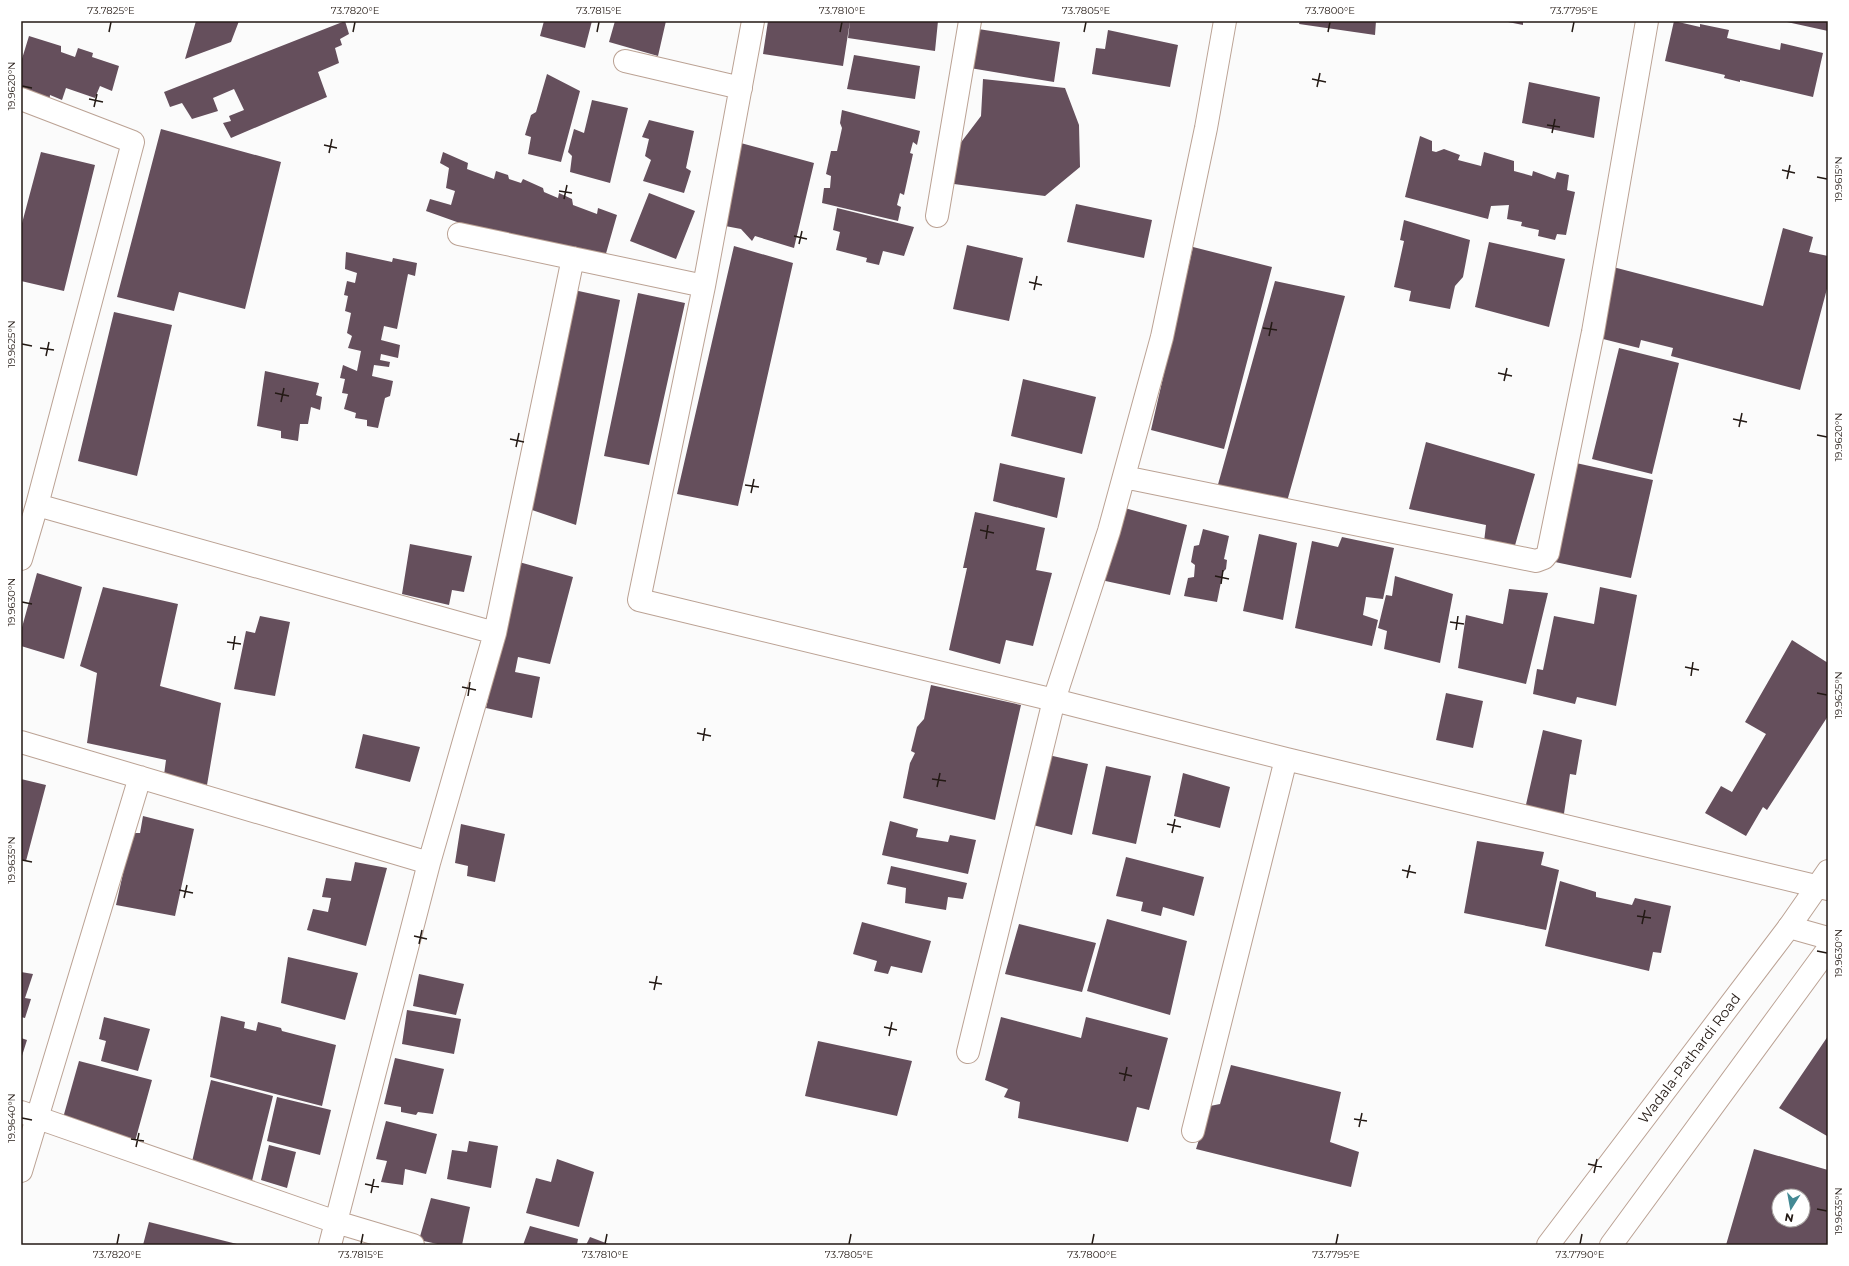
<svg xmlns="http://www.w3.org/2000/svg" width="1849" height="1266" font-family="Montserrat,sans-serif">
<rect width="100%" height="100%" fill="#fbfbfb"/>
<path fill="#654f5c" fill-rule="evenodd" d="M196,21h43l-8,21 -46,17z
M345,21l4,13 -9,5 2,6 -7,3 4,15 -21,9 9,25 -96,41 -8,-15 8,-2 -2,-5 15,-6 -10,-21 -21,9 5,13 -26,8 -10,-16 -12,4 -6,-15z
M544,21h48l-7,27 -45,-12z
M615,21h51l-8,35 -49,-14z
M768,21h82l-7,45 -80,-12z
M850,21h88l-3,30 -87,-13z
M1300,21h76l-1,14 -76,-11z
M1503,21h20v4z
M1674,21l26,6v-3l29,6 -2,8 53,12 1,-7 42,10 -10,44 -73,-17v2l-16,-4 1,-3 -60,-14z
M1787,21h41v10l-41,-9z
M972,28l88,14 -6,40 -84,-14z
M1108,30l70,15 -8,42 -78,-13 4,-26 9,1z
M29,36l32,10v6l14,5 3,-9 15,5 -1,4 27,9 -7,25 -12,-5 -5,12 -29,-10 -4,12 -12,-5 -1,9 -28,-10v-32z
M854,55l66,11 -5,33 -68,-10z
M547,74l33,17 -19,71 -33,-8 3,-17 -6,-2 6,-20 5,-3z
M983,79l82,9 14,37 1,42 -35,29 -91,-12 5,-39 22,-29z
M1529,82l71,15 -6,41 -72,-15z
M592,100l36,8 -18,75 -40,-11 2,-16 -4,-4 6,-23 10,4z
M842,110l78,21 -3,14 -4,-3 -3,11 3,1 -9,41 -4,-2 -3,12 4,2 -3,14 -76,-18 2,-15h6l1,-12 -5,-2 5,-23h6l5,-23 -2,-5z
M649,120l45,11 -8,37 5,3 -7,22 -41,-12 8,-21 -6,-4 4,-17 -7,-2z
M161,129l120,33 -36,147 -66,-17 -5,19 -57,-14z
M1420,136l12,5v10l4,1 8,-3 16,6 -2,5 23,6 3,-14 30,9v10l18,5 1,-5 22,8 2,-7 12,3 -2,15 8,2 -9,43 -9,-1 -2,6 -17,-4 1,-6 -18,-4 1,-4 -15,-3 2,-14 -18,1 -3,13 -83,-22z
M737,142l77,21 -20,85 -39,-12 -3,5 -11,-12 -21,-4z
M41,152l54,13 -31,126 -43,-10v-54z
M443,152l25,11 -1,6 27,10 2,-8 12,4 1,4 12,4 2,-4 20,9 1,4 14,6 1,-5 13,6 1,6 24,9 1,-6 19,7 -12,42 -103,-19 -76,-27 4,-12 21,6 4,-14 -9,-3 3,-20 -9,-5z
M649,193l46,18 -19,48 -46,-18z
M1076,204l76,16 -8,38 -77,-16z
M837,208l77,19 -10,29 -21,-5 -4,14 -13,-3 1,-4 -31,-8 4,-18 -7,-2z
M1404,220l66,20 -7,37 -8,9 -5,23 -41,-8 2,-10 -17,-4 10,-46 -4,-1z
M1783,228l30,9 -4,15 19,4v29l-28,105 -129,-34 2,-8 -32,-8 -2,8 -44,-11 18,-70 150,39z
M1489,242l76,17 -16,68 -74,-20z
M967,245l56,13 -14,63 -56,-12z
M734,246l59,17 -55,243 -61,-12z
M1193,247l79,20 -48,182 -73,-19z
M346,252l46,10 1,-4 24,5 -2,13 -7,-2 -11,55 -13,-3 -3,14 19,5 -2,13 -17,-4 -1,6 10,2 -1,5 -15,-2 -2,11 21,5 -3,15 -5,2 -7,30 -11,-2v-6l-12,-2 1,-5 -12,-4 4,-15 -6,-1 3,-14 -5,-1 3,-13 14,6 4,-20 -13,-3 4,-12 -5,-3 4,-20 -6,-2 3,-15 -4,-1 3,-14 8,2 2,-10 -12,-4z
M1275,281l70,15 -59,209 -69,-17z
M574,290l46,10 -44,225 -44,-15z
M638,293l47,10 -36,162 -45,-9z
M114,312l58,13 -35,151 -59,-15z
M1619,348l60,15 -27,111 -60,-15z
M265,371l54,12 -3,12 6,2 -2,13 -9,-3 -3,17h-8l-2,17 -17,-3v-7l-24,-5z
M1023,379l73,18 -14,57 -71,-18z
M1426,442l109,32 -21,75 -30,-7 2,-17 -77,-16z
M1000,463l65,15 -8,40 -64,-17z
M1576,463l77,17 -22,98 -76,-16z
M1121,507l66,18 -17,70 -69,-15z
M975,512l70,16 -9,42 16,3 -19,73 -27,-6 -6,24 -51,-14 18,-82h-4z
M1203,529l26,7 -5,23 3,1 -1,9 -3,3 -6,30 -33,-6 4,-18 6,-1 1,-12 -4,-3 3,-16 5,-1z
M1259,534l38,9 -14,77 -40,-9z
M1342,537l52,11 -11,51 -17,-2 -3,18 15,5 -6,26 -77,-18 17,-87 26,6z
M410,544l62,12 -8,36 -12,-2 -3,15 -47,-11z
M519,562l54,15 -23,87 -32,-7 -3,15 25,5 -8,41 -46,-10z
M37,573l45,14 -18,72 -43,-13v-15z
M1395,576l58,18 -13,69 -56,-14 3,-18 -9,-3 8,-33 6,1z
M103,587l75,17 -18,82 61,17 -14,82 -43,-10 2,-15 -79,-17 10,-70 -17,-7z
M1600,587l37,8 -21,111 -39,-9 -2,7 -42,-10 4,-25 6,1 11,-54 40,8z
M1509,589l39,4 -22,91 -68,-16 8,-53 37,9z
M260,616l30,6 -15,74 -41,-7 12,-58 9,2z
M1792,640l36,23v53l-61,94 -4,-3 -17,29 -41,-23 16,-27 11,6 34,-58 -21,-12z
M931,685l90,20 -26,115 -92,-22 7,-35 5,-10 -4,-2 6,-24 7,-8z
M1446,693l37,8 -10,47 -37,-8z
M1543,730l39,10 -6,35 -6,-1 -7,46 -38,-11z
M363,734l57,13 -10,35 -55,-14z
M1044,754l44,10 -16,71 -43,-11z
M1106,766l45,10 -15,68 -44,-10z
M1183,773l47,14 -10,41 -46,-12z
M21,779l25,6 -20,76 -5,-1z
M143,816l51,13 -19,87 -59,-11 16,-72h8z
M890,821l28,8 -2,8 32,5 2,-7 26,5 -8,34 -86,-19z
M461,824l44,10 -10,48 -28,-6 1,-10 -13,-3z
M1477,841l67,11 -3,13 18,5 -13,60 -82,-17z
M1126,857l78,20 -10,39 -31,-9 -2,9 -20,-5 2,-9 -27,-6z
M355,862l32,6 -21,78 -59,-16 6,-21 15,3 3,-14 -9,-1 4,-19 25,3z
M891,866l76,17 -4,16 -15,-2 -2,13 -41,-7 1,-15 -19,-4z
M1560,881l36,11v5l36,8 3,-7 36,8 -10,47 -8,-1 -4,19 -104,-25z
M1107,919l80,22 -17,74 -83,-24z
M862,922l69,19 -9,32 -31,-7 -3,8 -14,-3 3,-10 -24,-7z
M1019,924l77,19 -14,49 -77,-18z
M288,957l70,16 -13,47 -64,-17z
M21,972l12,2 -8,24 6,1 -6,19 -4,-1z
M419,974l45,10 -8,31 -43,-9z
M407,1010l54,9 -7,35 -52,-10z
M221,1016l24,6 -1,6 12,3 2,-9 23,6 1,3 54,14 -14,61 -112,-29z
M104,1017l46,12 -12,42 -37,-10 5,-20 -7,-2z
M1001,1017l80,21 5,-21 82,21 -19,72 -12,-3 -9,35 -110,-24 2,-16 -16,-5 4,-8 -23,-9z
M1828,1036v99l-1,1 -48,-28z
M21,1038l6,2 -6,19z
M818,1041l94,20 -15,55 -92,-20z
M395,1058l49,11 -11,45 -15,-2 -2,3 -15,-3v-5l-17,-3z
M79,1061l73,19 -18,65 -73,-20z
M1231,1065l110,27 -11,50 29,10 -8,35 -155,-38 14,-43 10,-2z
M211,1080l62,16 -22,89 -60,-19z
M277,1097l54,13 -11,45 -53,-14z
M386,1121l51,13 -11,40 -21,-5 -2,16 -22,-3 6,-21 -11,-2z
M469,1141l29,5 -7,42 -44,-9 5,-29 15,2z
M269,1145l27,7 -9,36 -26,-8z
M1754,1149l74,21v75h-102zM1779,1196h24v24h-24z
M557,1159l37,13 -15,55 -53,-14 10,-35 15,4z
M431,1198l39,9 -8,38h-20l-23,-5z
M149,1222l88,22v1h-94z
M530,1226l48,13 -1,6h-54z
M590,1237l21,8h-25z"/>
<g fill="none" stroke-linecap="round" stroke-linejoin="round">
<defs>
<path id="minor" d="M753,21l-49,265 -65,314 415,100 232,59 542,130
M625,61l116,27
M21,99l112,43 -96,363 -16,54
M937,216l33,-195
M459,234l245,52
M1124,477l412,84 8,-3 4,-5 45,-221 54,-311
M37,505l458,128 -66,230 -99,382
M495,633l78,-375
M21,742l408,121
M1789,927l39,11
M968,1052l86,-352 55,-169 53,-194 44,-209 19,-107
M21,1112l315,110 77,23
M1193,1131l93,-372
M21,1171l119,-394"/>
<g id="major">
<path id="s1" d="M1548,1245l241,-318 39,-56"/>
<path d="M1611,1245l217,-296"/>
</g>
</defs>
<use href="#minor" stroke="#bba294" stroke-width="24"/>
<use href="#major" stroke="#bba294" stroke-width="24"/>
<use href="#minor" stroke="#fff" stroke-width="22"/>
<use href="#major" stroke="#fff" stroke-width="22"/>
</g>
<path fill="none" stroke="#231914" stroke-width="1.5" d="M109,32l2,-10M353,32l2,-10M597,32l2,-10M840,32l2,-10M1084,32l2,-10M1328,32l2,-10M1572,32l2,-10M1312,79l14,3M22,86l10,2M1317,87l3,-14M89,99l14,3M94,107l3,-13M1547,125l13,2M1552,133l3,-14M324,145l13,3M329,153l3,-14M1782,170l13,3M1817,177l10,2M1787,179l3,-14M559,191l13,2M564,199l3,-14M794,236l13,3M799,244l3,-13M1029,282l13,3M1034,290l3,-14M1263,328l14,2M1269,336l3,-14M22,344l10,2M40,348l14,2M46,356l3,-14M1498,373l14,3M1504,381l3,-13M275,393l14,3M281,402l3,-14M1733,419l14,3M1739,427l3,-14M1817,435l10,2M510,439l14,3M516,447l3,-14M745,485l14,2M751,493l3,-14M980,530l14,3M986,539l2,-14M1215,576l14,3M1221,584l2,-14M22,602l10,2M1450,622l14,2M1456,630l2,-14M227,642l14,2M233,650l2,-14M1685,667l14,3M1691,676l2,-14M462,687l14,3M1817,693l10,2M468,696l2,-14M697,733l14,3M703,741l2,-13M932,779l14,2M937,787l3,-14M1167,824l14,3M1172,833l3,-14M22,860l10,2M1402,870l14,3M1407,878l3,-13M179,890l14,3M184,898l3,-13M1637,916l14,2M1642,924l3,-14M414,936l13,3M419,944l3,-14M1817,951l10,2M649,982l13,2M654,990l3,-14M884,1027l13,3M889,1036l3,-14M1119,1073l13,3M1124,1081l3,-14M22,1118l10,2M1354,1119l13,2M1359,1127l3,-14M131,1139l13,2M136,1147l3,-14M1588,1164l14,3M1594,1173l3,-14M365,1184l14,3M371,1193l3,-14M1817,1209l10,2M117,1244l2,-10M361,1244l2,-10M605,1244l2,-10M849,1244l2,-10M1092,1244l2,-10M1336,1244l2,-10M1580,1244l2,-10"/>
<g text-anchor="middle" stroke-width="4" stroke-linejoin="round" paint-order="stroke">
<g font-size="14" fill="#231914" stroke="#fff">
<text dy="5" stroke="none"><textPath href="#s1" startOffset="234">Wadala-Pathardi Road</textPath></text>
</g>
</g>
<rect width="1849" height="1266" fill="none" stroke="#ffffff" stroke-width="44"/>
<g transform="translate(1791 1208) rotate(191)"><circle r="19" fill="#ffffff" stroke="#a7a3a1"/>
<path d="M0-3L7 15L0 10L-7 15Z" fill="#438994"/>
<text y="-6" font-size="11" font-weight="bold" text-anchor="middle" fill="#231914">N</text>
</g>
<rect x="22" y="22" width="1805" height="1222" fill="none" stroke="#231914" stroke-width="1.5"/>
<g font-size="10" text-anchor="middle" fill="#231914">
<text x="111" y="14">73.7825°E</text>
<text x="355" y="14">73.7820°E</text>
<text x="599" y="14">73.7815°E</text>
<text x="842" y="14">73.7810°E</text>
<text x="1086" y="14">73.7805°E</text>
<text x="1330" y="14">73.7800°E</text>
<text x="1574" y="14">73.7795°E</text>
<text transform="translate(11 86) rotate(-90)" y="4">19.9620°N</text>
<text transform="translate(1838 179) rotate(-90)" y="4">19.9615°N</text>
<text transform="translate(11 344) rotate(-90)" y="4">19.9625°N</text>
<text transform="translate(1838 437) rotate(-90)" y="4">19.9620°N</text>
<text transform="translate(11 602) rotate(-90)" y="4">19.9630°N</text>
<text transform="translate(1838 695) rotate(-90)" y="4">19.9625°N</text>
<text transform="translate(11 860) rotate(-90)" y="4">19.9635°N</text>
<text transform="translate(1838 953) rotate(-90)" y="4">19.9630°N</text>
<text transform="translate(11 1118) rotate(-90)" y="4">19.9640°N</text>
<text transform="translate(1838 1211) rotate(-90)" y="4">19.9635°N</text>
<text x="117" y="1258">73.7820°E</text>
<text x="361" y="1258">73.7815°E</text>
<text x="605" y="1258">73.7810°E</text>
<text x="849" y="1258">73.7805°E</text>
<text x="1092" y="1258">73.7800°E</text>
<text x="1336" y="1258">73.7795°E</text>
<text x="1580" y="1258">73.7790°E</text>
</g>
</svg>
